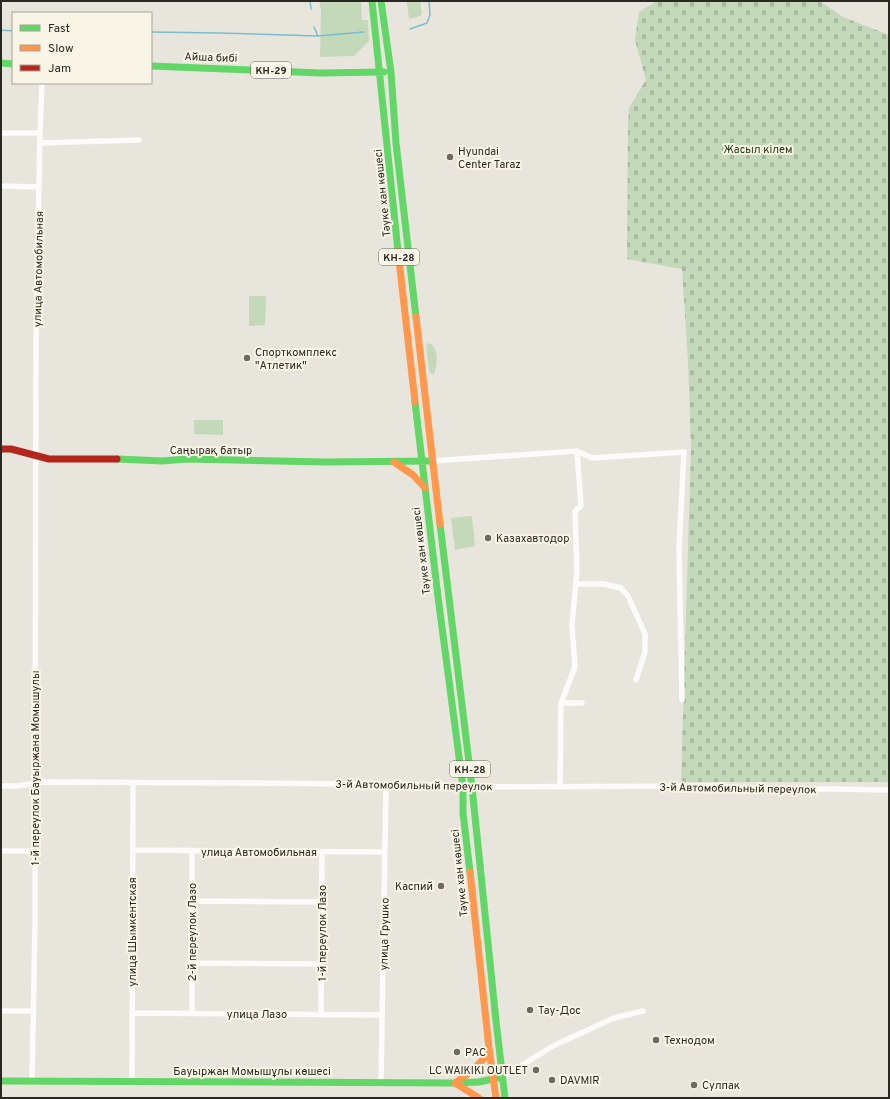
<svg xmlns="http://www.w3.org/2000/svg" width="890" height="1099" font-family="Overpass,sans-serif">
<defs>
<pattern id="cemetery-stones" width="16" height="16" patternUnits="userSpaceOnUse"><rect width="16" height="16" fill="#c4d9b9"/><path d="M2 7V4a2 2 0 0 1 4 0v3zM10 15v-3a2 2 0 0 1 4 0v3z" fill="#a8ba9f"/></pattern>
</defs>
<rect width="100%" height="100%" fill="#e8e5dd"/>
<path fill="#c4d9b9" d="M319,1h42l1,19h6l1,21 -15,15 -34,1 1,-47z
M407,1h13l2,13 -2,2 -11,3 -2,-16z
M249,296h17l-1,29 -16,1z
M428,343c3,1 4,1 6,4 4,5 3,21 0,27h-3l-2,-3 -3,-26z
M194,420h29v15l-29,-1z
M472,516l3,30 -20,4 -4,-32z"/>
<path fill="url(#cemetery-stones)" d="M657,1h163l23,16 46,18v747h-208l10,-335 -3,-86 -6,-92 -55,-10 1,-134 1,-17 17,-28 -11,-40 4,-28z"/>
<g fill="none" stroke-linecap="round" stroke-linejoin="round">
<path stroke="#7abecd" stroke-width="1.5" d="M310,1l1,8
M314,27l4,9 46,-4
M410,29l17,-6 3,-8 -1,-14
M1,30l12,1
M151,32l68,1 99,3"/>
<path stroke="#fcfbfa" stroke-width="5.5" d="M1,133h39
M40,143l99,-3
M1,186l38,1
M432,461l145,-10 15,7 92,-6 -5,97 3,151
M576,584h28l17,4 7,8 17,38v18l-9,28
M561,703h21
M1,786h16l27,-4 202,1 205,2 12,2 261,-1 30,3h75l60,1
M560,787l1,-84 14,-36 -3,-42 5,-54 -2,-60 6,-5 -4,-55
M133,850l252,2
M1,851h34
M192,851v162
M192,901l130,1
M191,963l130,1
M1,1011h33
M132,1013l250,2
M321,1014l1,-162
M502,1077l53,-32 59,-27 29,-7
M32,1081l3,-157v-140l1,-447 4,-204 2,-50
M132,1081l1,-299
M381,1083l5,-299"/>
<path stroke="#63d668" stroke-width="7" d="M372,1l26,250
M381,1l10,71 5,71 20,174
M1,63l12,1
M151,66l170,7 63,-1
M415,402l23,195 25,190v26l7,59
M117,459l46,2 23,-2 139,3 107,-1
M440,524l32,263 24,234 9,77
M1,1081l454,2 24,-1 23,-5"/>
<path stroke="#ff974d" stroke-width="7" d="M398,251l17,151
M416,317l24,207
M394,462l19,13 12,13
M470,872l19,176 7,50
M479,1098l-24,-15 19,-14 15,-16"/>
<path stroke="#b3261e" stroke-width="7" d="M1,449h10l38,10h68"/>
</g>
<g fill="#6c6a63" stroke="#f9f5e6" stroke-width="1.5">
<circle cx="450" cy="157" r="4"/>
<circle cx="247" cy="358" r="4"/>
<circle cx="488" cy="538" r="4"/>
<circle cx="441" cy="886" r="4"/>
<circle cx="530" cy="1010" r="4"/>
<circle cx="656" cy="1040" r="4"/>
<circle cx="457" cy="1052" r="4"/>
<circle cx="536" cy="1070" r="4"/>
<circle cx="552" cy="1080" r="4"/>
<circle cx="694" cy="1085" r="4"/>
</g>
<g text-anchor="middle" stroke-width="4" stroke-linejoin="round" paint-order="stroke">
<g fill="#f9f5e6" stroke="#67665d" stroke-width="1">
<rect x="251" y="62" width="40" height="16" rx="3"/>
<rect x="379" y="249" width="40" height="16" rx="3"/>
<rect x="450" y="761" width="40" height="16" rx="3"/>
</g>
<g font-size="10" font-weight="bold" fill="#292822">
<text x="271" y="74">КН-29</text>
<text x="399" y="261">КН-28</text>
<text x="470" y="773">КН-28</text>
</g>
<g font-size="11" fill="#292822" stroke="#f9f5e6">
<text transform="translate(211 57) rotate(2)" y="4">Айша бибі</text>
<text transform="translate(382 193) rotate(-96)" y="4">Тәуке хан көшесі</text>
<text transform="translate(38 269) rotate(-89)" y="4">улица Автомобильная</text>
<text x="211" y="454">Саңырақ батыр</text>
<text transform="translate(421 551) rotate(-97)" y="4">Тәуке хан көшесі</text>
<text transform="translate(35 768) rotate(-90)" y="4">1-й переулок Бауыржана Момышулы</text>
<text transform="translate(414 785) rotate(1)" y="4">3-й Автомобильный переулок</text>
<text transform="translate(738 788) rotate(1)" y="4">3-й Автомобильный переулок</text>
<text x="259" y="856">улица Автомобильная</text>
<text transform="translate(459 873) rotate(-96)" y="4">Тәуке хан көшесі</text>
<text transform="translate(132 932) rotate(-90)" y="4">улица Шымкентская</text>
<text transform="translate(192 932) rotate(-90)" y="4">2-й переулок Лазо</text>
<text transform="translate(322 933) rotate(-90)" y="4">1-й переулок Лазо</text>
<text transform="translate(384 934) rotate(-89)" y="4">улица Грушко</text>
<text x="257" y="1018">улица Лазо</text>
<text x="252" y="1075">Бауыржан Момышұлы көшесі</text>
</g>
<g font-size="11" fill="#18370e" stroke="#f9f5e6">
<text x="758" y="153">Жасыл кілем</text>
</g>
<g font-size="11" fill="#292822" stroke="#f9f5e6" text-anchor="start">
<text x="458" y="155">Hyundai<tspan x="458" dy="13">Center Taraz</tspan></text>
<text x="255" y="356">Спорткомплекс<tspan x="255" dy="13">"Атлетик"</tspan></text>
<text x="496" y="542">Казахавтодор</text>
<text x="433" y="890" text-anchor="end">Каспий</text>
<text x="538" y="1014">Тау-Дос</text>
<text x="664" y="1044">Технодом</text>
<text x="465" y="1056">РАС</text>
<text x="528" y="1074" text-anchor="end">LC WAIKIKI OUTLET</text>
<text x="560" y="1084">DAVMIR</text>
<text x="702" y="1089">Сулпак</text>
</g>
</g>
<rect width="890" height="1099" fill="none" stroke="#292822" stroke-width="4"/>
<rect x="12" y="12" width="140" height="72" fill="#f9f5e6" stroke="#a6a398"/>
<rect x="20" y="25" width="20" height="6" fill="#63d668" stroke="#a6a398"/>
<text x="48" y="32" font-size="12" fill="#292822">Fast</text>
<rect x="20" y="45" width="20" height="6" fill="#ff974d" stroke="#a6a398"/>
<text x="48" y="52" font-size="12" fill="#292822">Slow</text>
<rect x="20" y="65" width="20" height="6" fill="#b3261e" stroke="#a6a398"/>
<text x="48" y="72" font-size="12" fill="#292822">Jam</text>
</svg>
